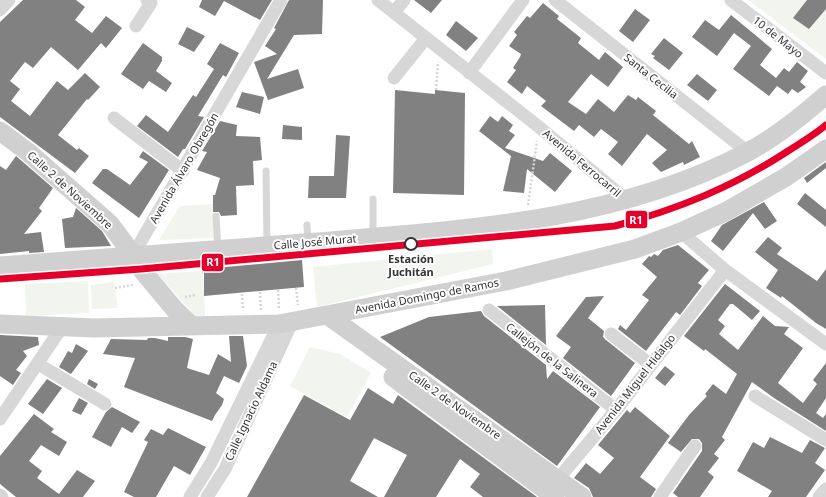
<svg xmlns="http://www.w3.org/2000/svg" width="826" height="497" font-family="'Noto Sans',sans-serif">
<rect width="100%" height="100%" fill="#fff"/>
<path fill="#f1f5ed" d="M748,0h78v59z
M213,204l1,34 -55,2 21,-34z
M492,249l1,15 -176,43 -4,-40z
M203,271l2,45 -9,1 -38,-43z
M88,281l1,32 -63,3 -1,-32z
M114,282l4,26 -26,1 -1,-24z
M310,347l30,7 31,19 -24,44 -57,-31z"/>
<path fill="#818181" d="M23,0h53l9,7 -10,13 17,13 14,-17 16,12 -16,20 -5,-5 -23,27 -27,-23 -18,21 -8,-6 -15,19 10,8 -9,12 19,15 27,-35 11,9 17,-17 15,14 -12,13 -1,-1 -29,36 19,15 2,-2 10,8 -14,17 -75,-56v-95z
M202,0h70l-12,20 -36,-19 -9,15 -16,-9z
M289,0h34l-1,34 -28,1 -27,44 31,-10 6,19 -36,12 -14,-38 23,-8 -12,-8 11,-17 -2,-1z
M414,0h28l-11,13z
M807,0h19v9l-17,20 -16,-11z
M543,3l16,13 -2,3 24,19 -3,5 21,17 6,-8 18,15 -15,20 -17,-13 -23,28 18,12 12,-15 16,13 14,-17 8,5 2,-3 18,14 -3,4 36,29 3,-3 8,16 -16,8 -1,-3 -22,10 -9,-9 15,-13 -20,-16 -25,32 -14,-12 10,-12 -17,-13 -7,8 -15,-12 -5,6 -33,-25 5,-5 -19,-15 -5,8 -15,-12 9,-12 -3,-2 7,-11 1,-3 -12,-8 8,-11 -3,-3 13,-16 3,2z
M635,9l15,11 -17,22 -14,-11z
M731,15l41,34 -12,16 16,13 8,-10 5,4 8,-10 11,9 -8,11 6,5 -8,6 -6,-4 -4,5 -11,-8 -8,10 -36,-27 18,-23 -17,-13 -17,23 -25,-19 13,-17 14,10z
M456,21l22,17 -12,13 -20,-16z
M187,27l18,9 -11,16 -16,-8z
M664,38l19,15 -14,17 -16,-12 2,-2 -4,-2z
M143,43l19,14v4l-6,10 16,12 -6,9 -17,-11 -6,8 -22,-15z
M220,43l19,10 -13,24 -3,-2 -25,41 6,1 -19,32h-2l-5,8 -41,-31 9,-11 22,17 25,-37 3,2 18,-28 -7,-5z
M697,74l20,16 -9,11 -21,-16z
M395,90l40,4v-4l30,3 -1,102 -71,-2z
M242,92l22,5 -4,17 -24,-7z
M490,116l8,6 4,-6 11,9 -4,6 6,4 -10,13 38,13 7,-8 22,18 -17,21 -28,-23 -3,24 -21,-2 8,-35 -32,-25z
M220,121l17,4 -1,11 24,1 2,23 -9,1 1,24 -18,1 1,29 -16,1 -2,-4h-6v-17h2l5,-17 -23,-8 10,-18 -5,-1z
M283,125l19,2v13l-20,-1z
M336,135l14,1 -4,62h-38l1,-22h25z
M143,151l26,19 -30,48 -47,-35 11,-14h4l23,16 18,-23 -9,-5z
M16,156l37,32 -14,20 3,3 -18,23 17,-2 3,20 -15,1v-2l-29,3v-88l6,4z
M826,162v6l-19,15 -3,-5z
M805,193l21,17v17l-29,-23z
M764,202l13,19 -12,8 -12,-16 -30,38 -12,-10 11,-16z
M76,208l26,23 9,15 -46,2 -3,-29 11,-2z
M768,237l14,11 -5,6 40,27 9,-12v60l-10,-6 -34,-27 -1,2 -15,-10 12,-18 -23,-18z
M678,245l31,25 -11,13 4,3 -22,29 -4,-3 -30,39 -28,-22 2,-4 6,5 23,-30 -7,-5 15,-18 -15,-13 7,-8 2,1 3,-3 4,2 5,-6z
M302,260l2,27 -100,9v-27z
M725,284l35,27 -8,9 -19,-16h-3l-12,16 7,6 -6,8 19,16 25,-34 12,10 14,1 -5,7 19,14 -25,35 25,20 14,-19 -4,-4 13,-17v35l-10,15 7,5 3,-4v17l-52,-33 -22,-16 -30,55 3,3 -11,14 5,4 -11,14 6,5 -14,20h-22l-5,-4 29,-42v-8l-3,-4h-7l-11,13 -13,-9 21,-28 18,-19 -2,-2 8,-10 13,10 11,-20 -32,-25 -1,2 -20,-15z
M604,296l-16,22 16,13 -1,6 3,3 29,23 -24,33 -48,-38 8,-11 -15,-11 30,-39z
M545,305l1,40 -49,-39z
M481,311l3,5 62,49 1,14 6,-8 47,36 -43,59 -177,-129 49,-20z
M0,335l38,2 1,8 -16,6 4,5 -11,14 5,3 -8,12 -13,-9z
M229,336h14l4,30 -8,17 -15,-7 -8,17 8,6 -2,6 -7,10 -3,6 -88,-34 11,-29 -32,-4 8,-15 36,1 1,-2h7l13,3v-4h17l8,2 -6,29 22,7 9,-21 13,8z
M76,344l12,7 -17,23 -12,-7 9,-16 4,2z
M665,366l10,8 -10,12 -10,-8z
M47,379l15,9 -19,26 -15,-10z
M89,379l9,5 -3,5 -8,-5z
M368,388l25,16 5,-9 139,102h-54l-13,-10 10,-13 -20,-15 -24,38h-52l23,-42 -33,-17 -24,43 28,16h-131l57,-102 46,25z
M79,398l9,5 -7,12 -9,-4z
M112,407l28,15 -8,11 -10,-6 -11,20 -19,-10 14,-25z
M635,407l35,29 -30,41 16,12 -5,8h-58l-4,-9 -15,-10 12,-15 14,11 14,-16 -16,-13 29,-35 3,3z
M34,414l20,15 -3,3 16,10 -8,14 -18,-11 -12,16 13,10 -5,7 22,16 18,-24 18,11 -12,16h-67l-16,-13v-28z
M168,428l38,19 -16,28 -16,-9 -18,31h-22l-10,-5 24,-50 -4,-2 7,-11 12,6z
M770,437l32,16 8,-13 15,8 -10,15 10,7 -19,27h-38l4,-6 -35,-20 16,-29 11,6z"/>
<g fill="none" stroke-linecap="round" stroke-linejoin="round">
<path stroke="#d6d6d6" stroke-width="2.5" stroke-dasharray="2 2" stroke-linecap="butt" d="M436,90l2,-28
M528,205l9,-64
M115,288l18,-3
M296,288l2,17
M278,290l1,19
M260,292l1,18
M242,294l1,15
M185,297l10,-2"/>
<path stroke="#d7d7d7" stroke-width="7" d="M266,171l1,75
M373,199v38
M216,216l2,34
M307,225l1,18"/>
<path stroke="#d7d7d7" stroke-width="13" d="M378,0l161,127 89,74
M555,0l193,152
M731,0l95,73
M0,10l9,-10
M394,12l10,-12
M136,26l15,-23 -4,-3
M469,73l54,-73
M394,78l32,-40
M114,118l69,53
M681,232l44,38 101,74
M133,255l148,-255
M489,310l127,100
M611,334l40,31
M38,364l67,40
M755,396l71,44
M0,419l62,-92
M553,485l63,-75 109,-140
M0,495l2,2
M190,497l21,-34 68,-139
M207,497l18,-28 67,-147
M660,497l35,-51
M819,497l7,-8"/>
<path stroke="#d0d0d0" stroke-width="19" d="M0,131l28,21 82,72 23,31 8,14 35,42 16,15
M0,266c110,-9 221,-16 331,-25 141,-12 287,-21 415,-88 29,-15 55,-36 80,-58
M327,315l255,182
M0,324l94,4 185,-4 227,-43 129,-32 46,-17 44,-20 61,-35 40,-28
M393,377l162,120"/>
<defs>
<path id="rail-1" d="M0,279l141,-10 474,-43c63,-17 118,-39 173,-75 13,-8 26,-16 38,-26"/>
</defs>
<use href="#rail-1" stroke="#fff" stroke-width="10"/>
<use href="#rail-1" stroke="#e4002b" stroke-width="7"/>
</g>
<circle fill="#fff" stroke="#333" stroke-width="2" cx="411" cy="244" r="6"/>
<g text-anchor="middle" stroke-width="4" stroke-linejoin="round" paint-order="stroke">
<g font-size="11" fill="#333" stroke="#fff">
<text transform="translate(778 37) rotate(38)" y="4">10 de Mayo</text>
<text transform="translate(651 76) rotate(38)" y="4">Santa Cecilia</text>
<text transform="translate(582 163) rotate(40)" y="4">Avenida Ferrocarril</text>
<text transform="translate(184 168) rotate(-60)" y="4">Avenida Álvaro Obregón</text>
<text transform="translate(70 190) rotate(42)" y="4">Calle 2 de Noviembre</text>
<text transform="translate(315 242) rotate(-5)" y="4">Calle José Murat</text>
<text transform="translate(427 296) rotate(-11)" y="4">Avenida Domingo de Ramos</text>
<text transform="translate(552 360) rotate(38)" y="4">Callejón de la Salinera</text>
<text transform="translate(635 384) rotate(-52)" y="4">Avenida Miguel Hidalgo</text>
<text transform="translate(455 405) rotate(35)" y="4">Calle 2 de Noviembre</text>
<text transform="translate(251 411) rotate(-65)" y="4">Calle Ignacio Aldama</text>
</g>
<g font-size="11" font-weight="bold" fill="#333" stroke="#fff">
<text x="411" y="263">Estación<tspan x="411" dy="13">Juchitán</tspan></text>
</g>
</g>
<g stroke="#fff" stroke-width="1.5">
<rect x="625" y="210" width="23" height="19" rx="4" fill="#e4002b"/>
<rect x="201" y="253" width="23" height="19" rx="4" fill="#e4002b"/>
</g>
<g font-size="11" text-anchor="middle" font-weight="bold" fill="#fff">
<text x="636" y="224">R1</text>
<text x="213" y="266">R1</text>
</g>
</svg>
